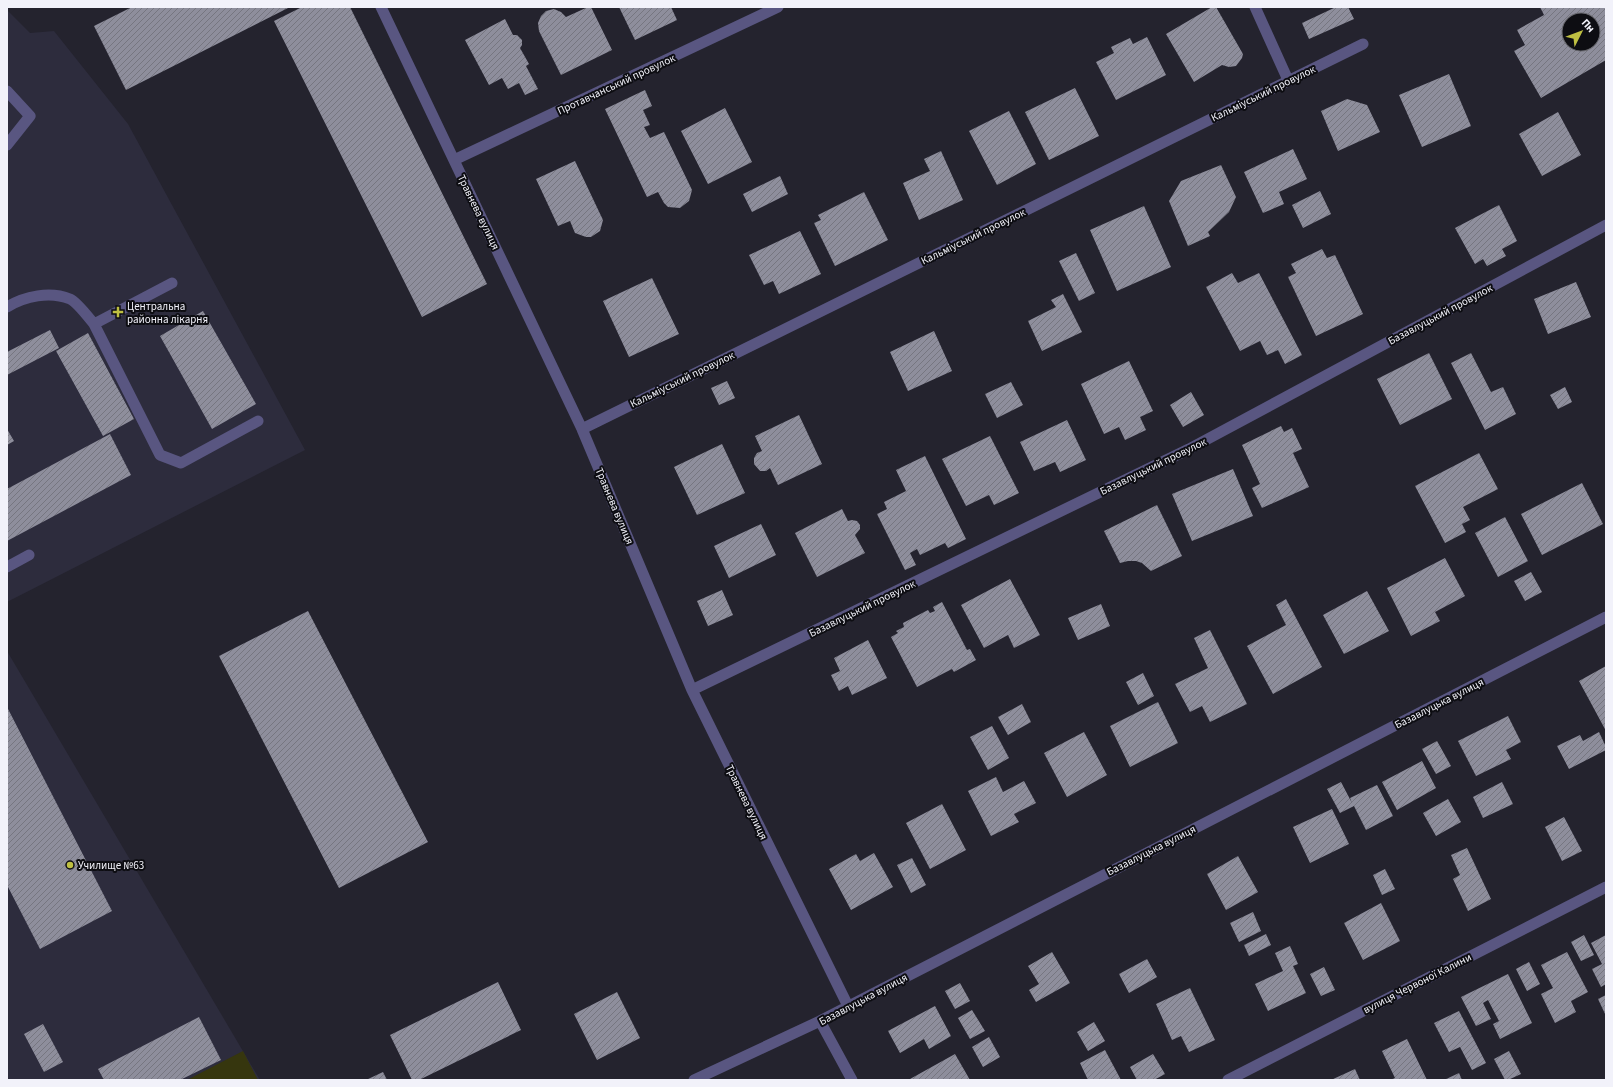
<svg xmlns="http://www.w3.org/2000/svg" width="1613" height="1087" font-family="'Source Sans 3',sans-serif">
<defs>
<pattern id="building-hatch" width="6" height="6" patternUnits="userSpaceOnUse"><rect width="6" height="6" fill="#8e8e9c"/><path d="M-1 1l2-2M0 6l6-6M5 7l2-2" fill="none" stroke="#767680"/></pattern>
</defs>
<rect width="100%" height="100%" fill="#24232e"/>
<path fill="#2d2c3d" d="M7,10l23,23 24,-2 74,93 177,326 -298,152z
M7,651l253,429h-253z"/>
<path fill="#36360e" d="M243,1051l15,29h-71z"/>
<path fill="url(#building-hatch)" fill-rule="evenodd" d="M132,7h158l-164,83 -32,-64z
M302,7h48l137,277 -65,33 -148,-296z
M588,7h3l21,43 -51,25 -22,-44 -1,-8 3,-7 5,-5 8,-2 7,3 5,5z
M619,7h52l6,13 -42,20z
M1212,7h4l27,47 -1,4 -6,8 -7,1 -7,-2 -28,17 -28,-48z
M1336,7h12l6,12 -45,20 -7,-16z
M1540,7h66v53l-65,38 -27,-47 11,-6 -8,-15 27,-15zM1569,20h24v24h-24z
M505,19l8,16h4l5,5v5l-2,3 9,16 -3,2 12,23 -13,6 -6,-12 -11,6 -6,-11 -13,7 -24,-45z
M1147,37l19,38 -50,25 -20,-38 18,-9 -3,-6 19,-9 3,6z
M1449,74l22,52 -49,21 -23,-52z
M1075,88l24,48 -50,24 -24,-48z
M645,90l7,16 -9,4 7,15 -6,2 6,11 14,-6 28,58 -3,11 -9,7 -12,-1 -4,-4 -6,-11 -11,5 -42,-88z
M1347,99l20,6 13,27 -42,19 -17,-40z
M725,108l27,54 -44,22 -27,-53z
M1009,111l27,53 -39,21 -28,-54z
M1558,112l23,43 -39,21 -23,-42z
M1293,149l14,30 -28,13 5,12 -21,9 -19,-41z
M941,151l22,49 -44,20 -16,-37 27,-12 -6,-12z
M575,161l28,59 -3,11 -9,6h-5l-11,-4 -5,-12 -12,5 -22,-47z
M1221,165l15,32 -7,15 -21,20 2,4 -22,10 -19,-45 12,-20z
M780,176l8,18 -36,18 -9,-18z
M1320,191l11,23 -28,14 -11,-23z
M864,192l24,48 -53,26 -21,-43 7,-3 -3,-5z
M1499,205l18,36 -15,8 4,7 -19,10 -4,-7 -8,5 -20,-36z
M1144,206l27,61 -54,24 -27,-61z
M800,231l21,43 -42,20 -6,-13 -9,4 -15,-30z
M1322,249l5,9 8,-3 28,59 -47,22 -28,-59 8,-4 -5,-9z
M1076,253l19,40 -16,8 -20,-40z
M1232,273l6,10 21,-10 43,82 -17,9 -7,-14 -11,5 -7,-14 -20,10 -34,-64z
M652,278l27,56 -50,23 -26,-56z
M1576,282l15,35 -43,17 -14,-35z
M1063,294l19,38 -40,19 -14,-30 28,-14 -5,-7z
M203,311l53,93 -44,25 -52,-93z
M50,330l9,18 -52,27v-23z
M934,331l18,40 -44,20 -18,-39z
M88,333l46,86 -31,17 -47,-85z
M1429,353l23,46 -52,26 -23,-46z
M1471,353l20,39 12,-5 13,27 -31,16 -34,-67z
M1129,361l24,50 -13,6 6,13 -21,10 -6,-13 -15,7 -23,-50z
M727,381l8,17 -16,7 -8,-17z
M1011,382l12,23 -26,13 -12,-24z
M1565,387l7,15 -14,7 -8,-14z
M1191,392l13,23 -21,12 -13,-22z
M799,415l23,49 -44,21 -8,-17 -4,3h-6l-6,-7v-6l3,-5 5,-2 -7,-15z
M1067,420l19,40 -26,12 -5,-10 -21,9 -14,-29z
M1281,426l3,6 8,-4 10,21 -9,4 16,34 -47,21 -10,-20 8,-4 -18,-39z
M7,429l7,12 -7,4z
M110,434l21,41 -124,66v-52z
M990,436l29,57 -25,12 -5,-10 -23,11 -24,-47z
M722,444l23,49 -48,22 -23,-48z
M1479,453l19,36 -35,18 7,13 -8,4 4,8 -21,11 -30,-57z
M925,456l41,83 -18,9 -3,-5 -25,12 -3,-6 -7,4 6,12 -11,5 -28,-56 10,-5 -3,-7 22,-11 -10,-21z
M1233,469l20,47 -61,25 -20,-47z
M1582,483l21,41 -61,31 -21,-41z
M1157,505l25,51 -31,15 -9,-8 -6,-2h-8l-8,2 -16,-32z
M842,509l6,12 4,-1 5,1 3,4v4l-5,6 10,18 -48,24 -22,-44z
M1505,517l23,44 -30,16 -23,-44z
M761,524l15,31 -47,23 -15,-32z
M1445,558l20,38 -30,16 5,9 -29,15 -24,-48z
M1531,572l11,20 -17,9 -11,-20z
M1010,579l30,56 -26,13 -6,-13 -24,13 -23,-43z
M722,590l11,25 -25,11 -11,-25z
M1367,591l22,40 -45,23 -21,-39z
M1286,599l36,68 -49,27 -26,-48 39,-21 -10,-20z
M942,602l25,48 3,-1 6,11 -22,12 -2,-3 -35,18 -26,-50 7,-4 -2,-2 8,-4 -1,-4 25,-13 2,3 5,-2 -2,-4z
M1101,604l9,22 -32,14 -10,-22z
M308,611l120,231 -89,46 -120,-232z
M1210,630l37,74 -37,18 -8,-16 -12,6 -15,-28 33,-16 -14,-30z
M868,640l19,38 -35,17 -4,-9 -9,5 -8,-16 9,-4 -6,-13z
M1606,666v65l-27,-50z
M1143,673l11,23 -16,9 -12,-23z
M1158,702l20,41 -48,24 -20,-41z
M1022,704l9,18 -23,13 -10,-18z
M7,707l105,204 -72,38 -33,-64z
M1508,716l13,26 -15,8 5,9 -35,17 -18,-35z
M992,726l17,32 -21,12 -18,-33z
M1084,732l23,43 -40,22 -23,-44z
M1599,732l7,15v3l-37,19 -12,-23 23,-11 3,6z
M1437,741l14,25 -15,8 -14,-25z
M1422,761l14,27 -39,22 -15,-28z
M996,777l7,15 21,-11 12,22 -22,11 5,8 -28,14 -23,-45z
M1341,782l11,21 -2,-5 27,-13 16,31 -27,14 -12,-24 -14,7 -13,-24z
M1502,782l11,22 -30,14 -10,-21z
M1448,799l13,23 -25,14 -13,-23z
M942,804l24,46 -36,19 -24,-46z
M1332,809l17,35 -39,19 -17,-36z
M1564,817l18,34 -20,10 -17,-34z
M1467,848l24,51 -23,12 -15,-32 7,-4 -9,-20z
M874,853l19,34 -42,23 -22,-41 27,-15 4,7z
M1238,856l20,36 -32,18 -19,-36z
M912,858l14,27 -15,8 -14,-28z
M1385,869l10,20 -13,6 -9,-20z
M1381,903l19,38 -37,19 -19,-37z
M1253,912l8,19 -22,11 -9,-19z
M1266,934l5,11 -22,11 -5,-11z
M1584,935l10,20 -13,6 -10,-19z
M1606,935v49l-5,3 -9,-18 10,-5 -11,-21z
M1290,946l8,18 -5,2 13,27 -38,18 -13,-27 28,-13 -8,-18z
M1052,952l18,31 -34,19 -7,-12 10,-6 -11,-18z
M1567,952l21,40 -17,9 5,11 -21,11 -14,-29 12,-6 -12,-23z
M1147,959l10,18 -28,16 -10,-19z
M1529,962l11,22 -13,7 -11,-22z
M1324,967l11,23 -14,6 -11,-22z
M1508,974l24,49 -32,16 -7,-15 6,-3 -11,-21 -5,3 8,16 -15,7 -15,-29z
M498,982l23,48 -102,50h-7l-22,-45z
M960,983l10,18 -15,8 -10,-18z
M1190,988l25,52 -26,12 -8,-16 -9,4 -16,-36z
M617,992l23,46 -43,22 -23,-46z
M1606,995v21l-8,-17z
M935,1006l16,30 -22,13 -5,-10 -24,14 -12,-22z
M972,1010l13,21 -15,8 -12,-21z
M1459,1011l27,52 -14,7 -12,-23 -11,5 -15,-29z
M199,1017l22,43 -41,20h-76l-6,-11z
M1094,1022l11,19 -17,10 -11,-19z
M43,1024l20,38 -19,10 -20,-38z
M989,1037l11,20 -17,10 -11,-20z
M1407,1039l20,41h-37l5,-2 -13,-27z
M1105,1050l16,30h-33l-8,-17z
M1509,1051l12,23 -13,6h-3l-11,-21z
M955,1054l15,26h-59l-1,-1z
M1153,1054l12,20 -11,6h-17l-7,-13z
M1355,1069l5,11h-29z
M383,1072l4,8h-21z
M1459,1073l3,7h-18z"/>
<g fill="none" stroke-linecap="round" stroke-linejoin="round">
<path stroke="#595681" stroke-width="11" d="M7,91l23,25 -23,29
M7,307c18,-11 43,-16 63,-8 7,3 19,19 24,25l78,-41
M94,324l66,131 21,8 77,-42
M7,567l22,-12"/>
<path stroke="#595681" stroke-width="11" d="M381,7l201,422 110,261 156,316
M1255,7l33,73
M454,160l324,-153
M582,429l781,-385
M692,690l497,-241 417,-224
M820,1021l32,59
M694,1080l126,-59 786,-404
M1228,1080l378,-193"/>
</g>
<g fill="#bebf42" stroke="#0d0d12" stroke-width="1.5">
<path d="M116 306h4v4h4v4h-4v4h-4v-4h-4v-4h4z"/>
<circle cx="70" cy="865" r="4"/>
</g>
<g text-anchor="middle" stroke-width="4" stroke-linejoin="round" paint-order="stroke">
<g font-size="11" fill="#f2f2fa" stroke="#0d0d12">
<text transform="translate(616 84) rotate(-25)" y="4">Протавчанський провулок</text>
<text transform="translate(1263 93) rotate(-26)" y="4">Кальміуський провулок</text>
<text transform="translate(479 212) rotate(64)" y="4">Травнева вулиця</text>
<text transform="translate(973 236) rotate(-26)" y="4">Кальміуський провулок</text>
<text transform="translate(1440 314) rotate(-28)" y="4">Базавлуцький провулок</text>
<text transform="translate(682 379) rotate(-26)" y="4">Кальміуський провулок</text>
<text transform="translate(1153 466) rotate(-26)" y="4">Базавлуцький провулок</text>
<text transform="translate(615 506) rotate(67)" y="4">Травнева вулиця</text>
<text transform="translate(862 608) rotate(-26)" y="4">Базавлуцький провулок</text>
<text transform="translate(1439 703) rotate(-27)" y="4">Базавлуцька вулиця</text>
<text transform="translate(747 802) rotate(64)" y="4">Травнева вулиця</text>
<text transform="translate(1151 850) rotate(-27)" y="4">Базавлуцька вулиця</text>
<text transform="translate(1417 983) rotate(-27)" y="4">вулиця Червоної Калини</text>
<text transform="translate(863 999) rotate(-28)" y="4">Базавлуцька вулиця</text>
</g>
<g font-size="11" fill="#f2f2fa" stroke="#0d0d12" text-anchor="start">
<text x="127" y="310">Центральна<tspan x="127" dy="13">районна лікарня</tspan></text>
<text x="78" y="869">Училище №63</text>
</g>
</g>
<rect width="1613" height="1087" fill="none" stroke="#f2f2fa" stroke-width="16"/>
<g transform="translate(1581 32) rotate(48)"><circle r="19" fill="#0d0d12" stroke="#69696f"/>
<path d="M0-3L7 15L0 10L-7 15Z" fill="#bebf42"/>
<text y="-6" font-size="11" font-weight="bold" text-anchor="middle" fill="#f2f2fa">Пн</text>
</g>
</svg>
